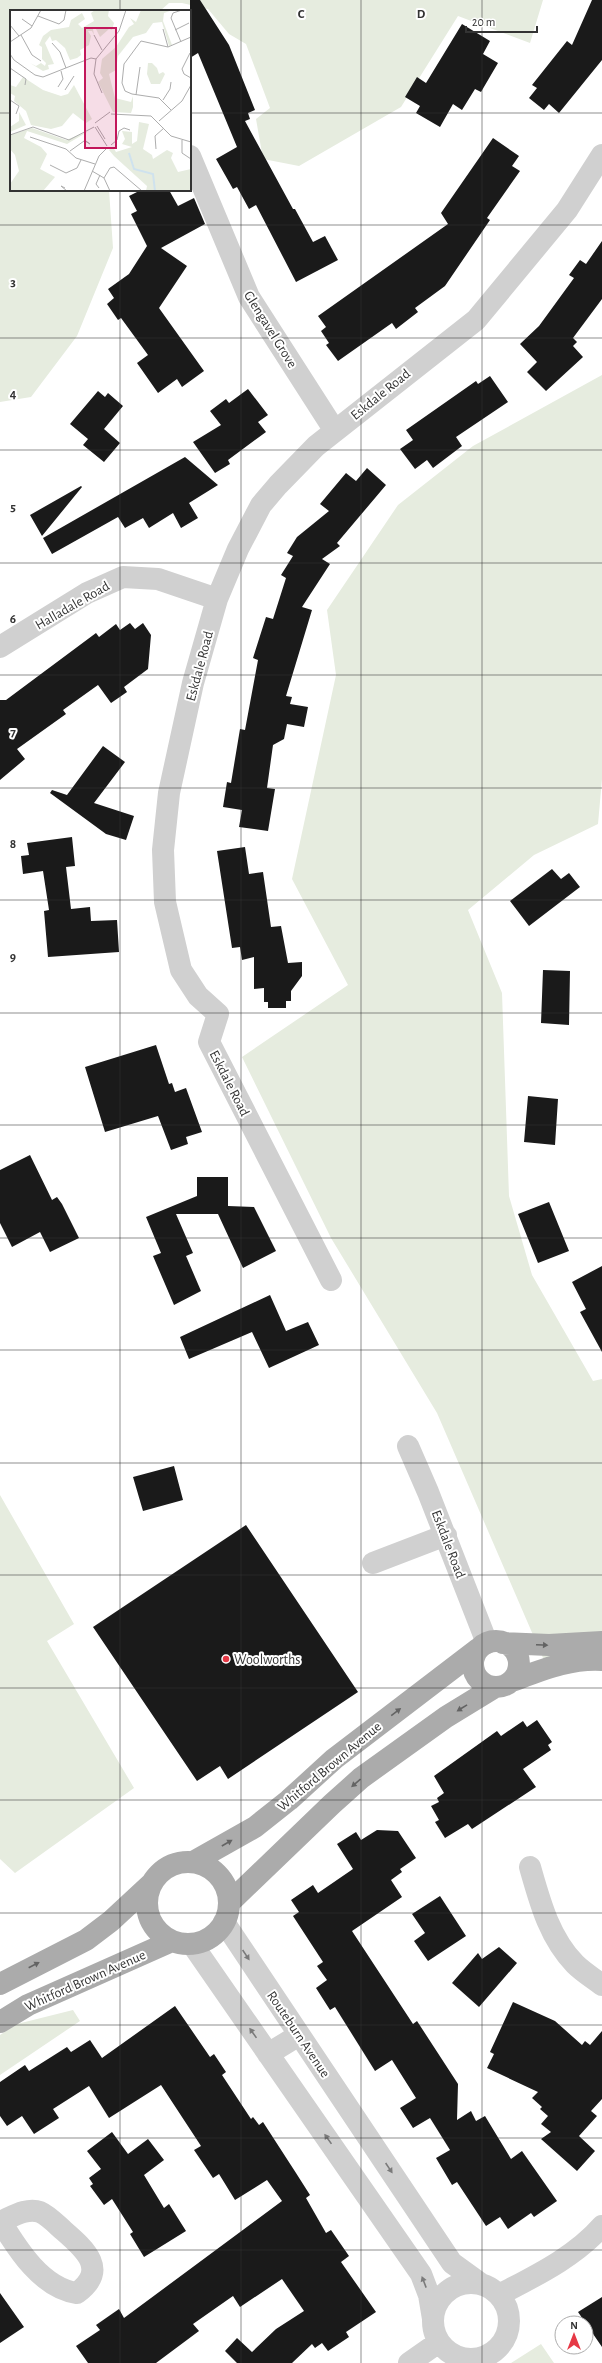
<svg xmlns="http://www.w3.org/2000/svg" width="602" height="2363" font-family="'Alegreya Sans',sans-serif">
<rect width="100%" height="100%" fill="#fff"/>
<path fill="#e6ecdf" d="M0,0h543l-13,43 -72,-27 -57,91 -102,59 -36,-7 -7,-40 14,-11 -24,-64 -17,-10 -21,-25 -26,-6h-13l-9,8h-149v179h98l4,58 -36,88 -46,61 -31,5z
M602,375v404l-4,45 -64,31 -66,55 34,83 7,203 23,79 61,106 9,-2v275l-59,4 -106,-245 -106,-175 -89,-181 106,-72 -56,-106 44,-204 -9,-65 71,-105 75,-59z
M0,1495l74,129 -27,17 87,147 -119,85 -15,-14z
M73,2010l7,11 -80,54v-40l17,-11z
M541,2344l13,19h-43z"/>
<path fill="#1a1a1a" d="M190,0h10l29,45 26,65 -7,3 2,6 -5,2 48,88h2l18,33 12,-6 13,24 -42,22 -40,-77 -7,4 -12,-22 -4,2 -17,-30 21,-12 -39,-94 -8,5z
M592,0h10v60l-43,53 -10,-9 -5,6 -15,-12 8,-10 -5,-3 35,-44 5,4z
M462,24l28,17 -7,13 15,9 -17,29 -6,-3 -13,21 -9,-6 -13,23 -24,-14 4,-7 -15,-9 12,-20 9,6z
M493,138l26,18 -7,10 8,5 -33,47 3,2 -45,66 -30,22 3,4 -22,17 -4,-6 -54,38 -12,-16 3,-2 -8,-12 5,-4 -8,-11 130,-92 -7,-11z
M141,190h28l9,16 16,-8 11,26 -44,24 26,18 -28,42 45,63 -22,16 -5,-8 -19,14 -21,-30 11,-8 -27,-37 -3,2 -11,-16 7,-6 -6,-9 21,-15 18,-28 -16,-32 6,-3 -8,-15z
M602,241v58l-29,39 4,4 -4,4 10,11 -37,34 -19,-19 10,-10 -17,-18 19,-18 35,-48 -5,-3 11,-15 6,4z
M490,376l18,26 -52,35 6,9 -29,22 -6,-8 -12,9 -15,-20 13,-9 -7,-10 70,-49 2,3z
M248,389l20,26 -10,7 8,10 -38,28 2,4 -15,9 -22,-31 28,-17 -11,-14 16,-12 3,4z
M98,391l7,6 3,-4 15,13 -19,23 16,14 -16,19 -21,-17 5,-6 -18,-15z
M185,457l33,28 -29,18 9,15 -17,10 -8,-15 -24,15 -6,-10 -18,10 -7,-11 -66,37 -9,-16z
M367,468l19,17 -49,58 3,3 -18,13 8,5 -28,43 10,3 -26,86 6,1 -2,7 18,3 -4,20 -17,-3 -3,15 -11,6 -6,43 8,1 -7,42 -29,-4 3,-17 -19,-3 4,-25 4,1 9,-54 5,1 13,-70 -5,-2 13,-41 7,2 13,-41 -5,-3 12,-19 -6,-3 10,-16 32,-26 -9,-7 26,-31 10,8z
M81,486l1,1 -40,49 -12,-21z
M130,623l5,6 8,-6 8,12 -3,34 -24,18 3,5 -16,11 -13,-18 -35,25 3,4 -49,35 8,10 -25,21v-80h6l90,-67 3,4 17,-13 4,6z
M103,746l22,16 -31,41 40,13 -8,24 -20,-6 -56,-41 2,-3 15,5z
M72,837l3,29 -9,1 5,42 19,-2 1,14 26,-1 2,32 -71,5 -4,-46 5,-1 -6,-39 -20,3 -2,-18 8,-1 -2,-12z
M245,847l4,27 14,-2 8,55 10,-1 7,37 14,-1v14l-11,15v10h-5v7h-18v-6h-4v-14l-10,1v-32l-12,3 -2,-13 -8,1 -15,-97z
M552,869l9,10 8,-6 11,14 -51,39 -19,-25z
M543,970l27,1 -1,54 -28,-2z
M156,1045l13,39 3,-1 3,9 11,-4 16,44 -16,5 2,7 -17,6 -13,-34 -53,16 -20,-65z
M528,1096l30,3 -3,46 -31,-3z
M30,1155l22,45 5,-3 5,7 17,34 -29,14 -10,-20 -28,15 -12,-24v-53z
M197,1177h31v29l26,1 22,44 -33,17 -25,-54h-42l17,39 -7,3 15,35 -27,14 -21,-49 8,-3 -15,-36 51,-21z
M549,1202l20,49 -31,12 -20,-49z
M602,1266v86l-22,-40 6,-3 -14,-27z
M270,1295l16,36 22,-9 11,23 -50,23 -17,-36 -63,27 -9,-22z
M174,1466l9,34 -40,11 -10,-34z
M246,1525l112,167 -130,87 -8,-13 -23,15 -104,-154z
M537,1720l15,22 -4,3 3,5 -28,19 13,18 -64,42 -4,-5 -23,14 -10,-16 4,-2 -8,-14 8,-4 -2,-4 7,-5 -10,-17 63,-45 4,5 22,-15 4,6z
M377,1830l21,1 18,27 -16,11 2,3 -11,8 11,17 -50,34 61,93 4,-3 41,63 -1,36 14,-9 5,10 9,-5 26,43 11,-8 35,50 -23,16 -3,-4 -23,16 -8,-12 -14,9 -29,-44 -5,3 -16,-27 14,-8 -20,-32 -17,10 -13,-20 16,-10 -24,-38 -17,11 -40,-64 -5,3 -14,-22 11,-8 -10,-14 6,-4 -30,-46 6,-4 -8,-12 22,-15 5,8 35,-24 -16,-25 19,-12 5,8z
M440,1896l26,40 -38,25 -14,-20 11,-8 -13,-19z
M499,1947l18,16 -38,44 -27,-24 26,-30 4,6z
M513,2002l42,19 27,24 3,-4 5,4 12,-14v68l-11,12 6,5 -18,20 16,15 -18,20 -36,-32 10,-7 -10,-8 7,-8 -8,-7 2,-2 -10,-9 6,-6 -51,-24 7,-14 -4,-2z
M175,2006l35,51 4,-3 12,18 -4,3 29,44 2,-2 6,8 4,-3 33,51 14,22 -4,3 20,35 5,-3 18,26 -8,6 35,50 -30,20 3,5 -21,14 -6,-8 -7,5 -3,-4 -20,19h-55l-12,-12 12,-13 15,14 24,-23 28,-18 -22,-32 -42,28 -7,-11 -40,28 6,7 -43,32h-68l-12,-17 24,-16 -4,-5 23,-16 5,9 158,-117 -15,-21 -32,20 -16,-26 -6,4 -19,-28 7,-4 -40,-61 -52,33 -20,-32 -36,23 6,9 -25,16 -12,-18 -15,10 -7,-10v-34l25,-17 4,6 38,-24 4,5 19,-12 12,18z
M112,2132l16,22 20,-15 16,21 -20,15 20,33 5,-4 17,27 -42,26 -14,-23 3,-2 -21,-33 -8,6 -14,-19 3,-2 -4,-6 12,-9 -14,-18z
M0,2293l24,34 -24,16z
M602,2297v50l-24,-35z"/>
<g fill="none" stroke-linecap="round" stroke-linejoin="round">
<path stroke="#d0d0d0" stroke-width="22" d="M190,156l59,141 86,134
M0,647l87,-54 36,-16 35,2 59,20
M331,1280l-122,-238 9,-28 -20,-18 -17,-26 -16,-68 -2,-52 6,-57 24,-110 24,-84 21,-50 23,-44 17,-20 38,-39 160,-126 91,-110 35,-55
M408,1446l20,46 59,151
M373,1563l73,-28
M530,1867c10,35 19,70 45,97 8,8 18,14 27,21
M224,1922l228,341 29,21
M192,1944l229,330 8,21 4,24
M268,2054l31,-19
M0,2222c12,-5 27,-15 40,-10 9,4 17,13 24,19 22,19 44,39 13,62 -35,-5 -59,-43 -76,-71
M433 2321a38 38 0 1 1 76 0a38 38 0 1 1-76 0Z
M499,2295c36,-19 76,-38 103,-69
M409,2363l30,-21"/>
<path stroke="#ababab" stroke-width="22" d="M473 1664a23 23 0 1 1 46 0a23 23 0 1 1-46 0Z
M503,1643l46,2 53,-3
M512,1681c30,-11 58,-23 90,-21
M147 1903a41 41 0 1 1 82 0a41 41 0 1 1-82 0Z
M193,1862l62,-35 34,-27 45,-41 144,-110
M229,1903l103,-99 29,-26 85,-61 49,-30
M0,1984l86,-44 25,-19 41,-38
M0,2022l28,-17 144,-64"/>
</g>
<defs><path id="oneway-solid" d="M-6-.8H1V-3.2L6.5 0L1 3.2V.8H-6Z"/></defs>
<g fill="#636363">
<use href="#oneway-solid" transform="translate(542 1645) rotate(3)"/>
<use href="#oneway-solid" transform="translate(462 1708) rotate(148)"/>
<use href="#oneway-solid" transform="translate(396 1712) rotate(-37)"/>
<use href="#oneway-solid" transform="translate(356 1783) rotate(139)"/>
<use href="#oneway-solid" transform="translate(227 1843) rotate(-30)"/>
<use href="#oneway-solid" transform="translate(34 1965) rotate(-27)"/>
</g>
<g fill="#7a7a7a">
<use href="#oneway-solid" transform="translate(246 1955) rotate(56)"/>
<use href="#oneway-solid" transform="translate(253 2033) rotate(-125)"/>
<use href="#oneway-solid" transform="translate(328 2139) rotate(-125)"/>
<use href="#oneway-solid" transform="translate(389 2168) rotate(56)"/>
<use href="#oneway-solid" transform="translate(424 2282) rotate(-111)"/>
</g>
<path fill="none" stroke="#333" stroke-width="1" stroke-opacity="0.55" d="M120,0v11M241,0v2363M361,0v2363M482,0v2363M0,113h11M190,113h412M120,190v2173M0,225h602M0,338h602M0,450h602M0,563h602M0,675h602M0,788h602M0,900h602M0,1013h602M0,1125h602M0,1238h602M0,1350h602M0,1463h602M0,1575h602M0,1688h602M0,1800h602M0,1913h602M0,2025h602M0,2138h602M0,2250h602"/>
<circle fill="#e63946" stroke="#fff" stroke-width="1.5" cx="226" cy="1659" r="4"/>
<g text-anchor="middle" stroke-width="4" stroke-linejoin="round" paint-order="stroke">
<g font-size="14" fill="#333" stroke="#fff">
<text transform="translate(271 329) rotate(58)" y="5">Glengavel Grove</text>
<text transform="translate(380 394) rotate(-39)" y="5">Eskdale Road</text>
<text transform="translate(72 605) rotate(-30)" y="5">Halladale Road</text>
<text transform="translate(199 666) rotate(-75)" y="5">Eskdale Road</text>
<text transform="translate(230 1083) rotate(63)" y="5">Eskdale Road</text>
<text transform="translate(449 1544) rotate(69)" y="5">Eskdale Road</text>
<text transform="translate(329 1766) rotate(-40)" y="5">Whitford Brown Avenue</text>
<text transform="translate(85 1980) rotate(-24)" y="5">Whitford Brown Avenue</text>
<text transform="translate(299 2034) rotate(56)" y="5">Routeburn Avenue</text>
</g>
<g font-size="14" fill="#333" stroke="#fff" text-anchor="start">
<text x="234" y="1664">Woolworths</text>
</g>
</g>
<g transform="translate(10 10)">
<rect width="181" height="181" fill="#fff"/>
<path d="M85,0h14l-1,6 6,7 -2,7 -3,-1 -9,8 -4,-8h-3l1,6 -2,-4h-4l3,5 -2,9 -9,5 1,5 -4,3 -7,2 -5,-12 -9,-8 -4,1 -2,-5 -5,7 9,21 -6,1 1,4 -6,2 -13,-8 6,3 5,-3 4,3 1,-3 -4,-4v-12l-3,-2 4,-9 8,-6 18,-3 2,-7 11,-7 3,6 -7,5 4,4 12,-7 -3,-8zM131,0h32l-9,3 -1,8 9,24 -3,1 -7,-24 -9,1 -7,10 -13,4 -15,19 -2,14 -7,4 6,24 16,4 2,-6v11l-2,6 -18,-1 -15,-30 5,-4 -3,-5 2,-14 14,-12 13,-20 5,-3 -4,-6 6,4zM138,53h4l5,5 2,6 4,-2 2,2 -5,10h-9l-4,-10zM13,67l20,13 18,6 7,-2 6,-9 18,34 -6,4 -13,-10 -11,13 -11,3 -20,-4 -5,-14 -12,-10 1,-5 -5,-3v-8l6,2zM9,102l7,13 -16,7v-5l9,-6zM129,112l10,2 -6,25 9,6 1,4 14,-9 6,3 -2,5 7,14 13,-3v22h-45l1,-5 -33,-30 -5,-6 4,-3 3,5 16,-5 -10,-3 3,-5 -3,-8 10,1v12l5,-3zM22,118l34,12 23,-9 -22,13 -40,-13 -3,7 17,9 6,7 -7,15 15,8 -12,14h-33v-7l9,-13 -4,-16 -5,-6v-14z" fill="#e6ecdf"/>
<path fill="none" stroke="#cfe2ee" stroke-width="2" d="M119,143l5,16 19,5 2,17"/>
<path fill="none" stroke="#adadad" stroke-width="1" d="M28,6l21,8 5,-4 2,-10M12,9l10,7M0,15l9,11M153,19l5,18M165,20l14,-7M11,25l11,20 9,6M84,25l8,15M0,32l21,-14 10,-18M171,32l-10,-24 2,-5 9,-3M42,33l8,9 6,16M180,43l-8,16 2,5 7,4M0,44l4,6 21,15 8,2 48,-19 5,1M0,58l16,11 -1,6M48,77l5,-8 -2,-8M55,80l9,-14M92,83l-8,-19 2,-15 23,-28 7,-21M126,85l4,-28M0,90l9,6 -3,8M153,90l7,-11 1,-7M161,100l-12,-12 -27,-4 -7,-3 -3,-8 2,-19 17,-23 27,6 23,-10M101,104l40,2 20,20 20,6M149,111l23,-20 9,-16M85,113l15,-11M87,116l8,13M85,117l12,19M0,125l23,-8 36,13 25,-13M20,127l36,12 10,9 19,6M172,130v13l9,6M101,135l6,-5 2,-9 5,-3 6,2M146,139l-1,-13 9,-8M60,141l14,-10h2l4,3 -5,-3M40,155l16,8 11,-5 4,-8M82,161l12,7 6,13M94,168l6,-10 4,-1 28,24M55,178l-4,-2 6,5M89,178l-3,-4 4,-9M74,181l15,-35 9,-9"/>
<path fill="#c2185b" fill-opacity="0.15" stroke="#c2185b" stroke-width="2" d="M75,18h31v120h-31z"/>
<rect width="181" height="181" fill="none" stroke="#333" stroke-width="2"/>
</g>
<g font-size="13" text-anchor="middle" font-weight="bold" fill="#333" stroke="#fff" stroke-width="4" stroke-linejoin="round" paint-order="stroke">
<text x="301" y="18">C</text>
<text x="421" y="18">D</text>
<text x="13" y="286">3</text>
<text x="13" y="398">4</text>
<text x="13" y="511">5</text>
<text x="13" y="623">6</text>
<text x="13" y="736">7</text>
<text x="13" y="848">8</text>
<text x="13" y="961">9</text>
</g>
<g transform="translate(574 2335)"><circle r="19" fill="#ffffff" stroke="#adadad"/>
<path d="M0-3L7 15L0 10L-7 15Z" fill="#e63946"/>
<text y="-6" font-size="11" font-weight="bold" text-anchor="middle" fill="#333333">N</text>
</g>
<path d="M466 26v6h71v-6" fill="none" stroke="#333333" stroke-width="2"/>
<text x="472" y="26" font-size="12" fill="#333333" stroke="#ffffff" stroke-width="3" paint-order="stroke">20 m</text>
</svg>
